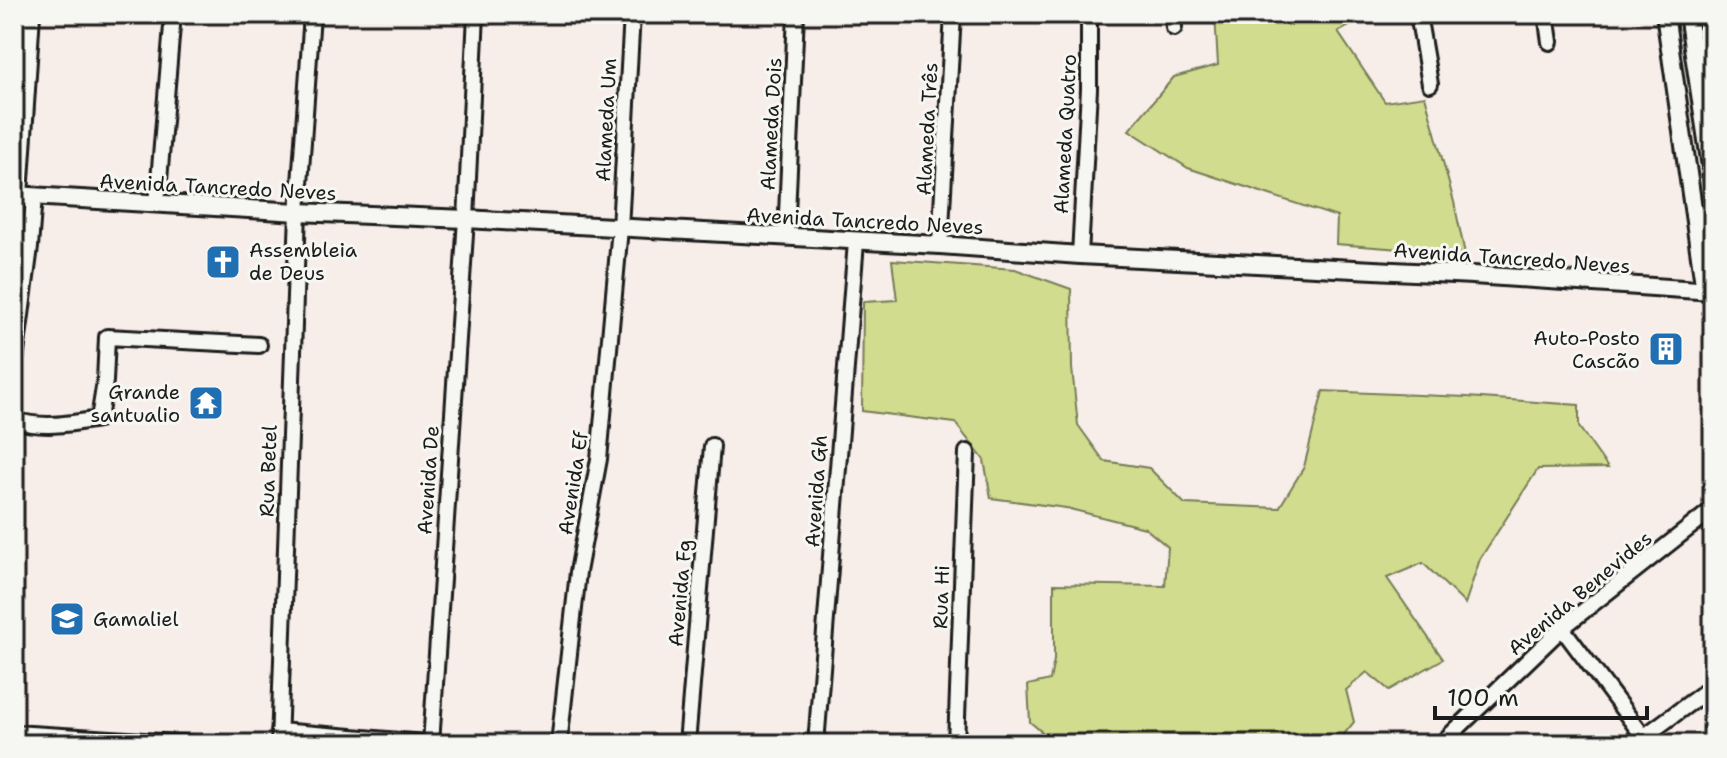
<svg xmlns="http://www.w3.org/2000/svg" width="1727" height="758" font-family="'Shantell Sans',sans-serif">
<rect width="100%" height="100%" fill="#f7ede9"/>
<filter id="ink" filterUnits="userSpaceOnUse"><feTurbulence type="fractalNoise" baseFrequency=".0125" numOctaves="2"/><feDisplacementMap in="SourceGraphic" scale="16" xChannelSelector="R" yChannelSelector="G"/><feConvolveMatrix kernelMatrix="1 2 1 2 8 2 1 2 1" color-interpolation-filters="sRGB"/></filter>
<g filter="url(#ink)">
<path fill="#d1dc8f" stroke="#767c56" stroke-width="2" d="M1215,14h142l3,6 -22,12 47,70 40,-6 29,106 11,52 -129,-10 1,-27 -149,-49 -59,-38 45,-53 44,-12z
M892,260l123,9 56,20 1,79 6,57 26,36 45,7 36,36 94,4 25,-41 19,-76 144,6 112,8v22l29,41 -70,1 -58,90 -15,45 -42,-41 -36,15 56,81 -54,31 -22,-18 -21,18 8,32 -18,22h-282v-2l-24,-20 -2,-37 22,-5 4,-20v-76l111,2 3,-39 -23,-19 -79,-20 -75,-10 -7,-38 -29,-37 -93,-12 1,-109 34,-2z"/>
<g fill="none" stroke-linecap="round" stroke-linejoin="round">
<defs>
<path id="minor" d="M1173,14l1,14
M1418,14l12,70
M1546,14l4,28
M20,195l12,-181
M157,204l16,-190
M786,236l10,-222
M940,245l13,-231
M1080,255l9,-166v-75
M14,368l16,-121 4,-51
M14,420c29,9 55,4 85,-1l6,-38 2,-44 152,8
M1562,628l87,116
M279,731l157,13
M14,733l179,11
M279,744l19,-532 14,-198
M431,744l35,-525 10,-205
M559,744l19,-172 21,-113 21,-231 12,-214
M687,744l25,-298
M816,744l40,-502
M956,744l11,-292
M1441,744l121,-116 151,-119
M1634,744l79,-58"/>
<path id="tertiary" d="M1665,14l40,277
M1688,14l25,166
M14,195l284,17 168,7 474,26 140,10 393,20 240,16"/>
</defs>
<use href="#minor" stroke="#1c1c1c" stroke-width="20"/>
<use href="#tertiary" stroke="#1c1c1c" stroke-width="22"/>
<use href="#minor" stroke="#f6f6f2" stroke-width="14"/>
<use href="#tertiary" stroke="#f6f6f2" stroke-width="16"/>
</g>
</g>
<defs>
<symbol id="church-square" viewBox="-11 -11 22 22"><rect x="-9" y="-9" width="18" height="18" rx="4" fill="#1f6fb2" stroke="#f6f6f2"/><path d="M-1.2-6h2.4v3.5h3.3v2.4h-3.3V6h-2.4V-.1h-3.3v-2.4h3.3Z" fill="#fff"/></symbol>
<symbol id="building-square" viewBox="-11 -11 22 22"><rect x="-9" y="-9" width="18" height="18" rx="4" fill="#1f6fb2" stroke="#f6f6f2"/><path d="M-4-6H4V6H1V3H-1V6H-4ZM-2.5-4.3h1.7v1.8h-1.7ZM.8-4.3h1.7v1.8H.8ZM-2.5-1h1.7V.8h-1.7ZM.8-1h1.7V.8H.8Z" fill="#fff"/></symbol>
<symbol id="temple-square" viewBox="-11 -11 22 22"><rect x="-9" y="-9" width="18" height="18" rx="4" fill="#1f6fb2" stroke="#f6f6f2"/><path d="M0-6L5-2H3V0L6.5 2.5H4V6H1.5V3h-3V6H-4V2.5H-6.5L-3 0V-2H-5Z" fill="#fff"/></symbol>
<symbol id="university-square" viewBox="-11 -11 22 22"><rect x="-9" y="-9" width="18" height="18" rx="4" fill="#1f6fb2" stroke="#f6f6f2"/><path d="M0-5L7-2L0 1L-7-2ZM-4 1L0 2.5L4 1V4Q0 6-4 4Z" fill="#fff"/></symbol>
</defs>
<g fill-rule="evenodd">
<use href="#church-square" x="203" y="242" width="40" height="40"/>
<use href="#building-square" x="1646" y="329" width="40" height="40"/>
<use href="#temple-square" x="186" y="383" width="40" height="40"/>
<use href="#university-square" x="47" y="599" width="40" height="40"/>
</g>
<g text-anchor="middle" stroke-width="6" stroke-linejoin="round" paint-order="stroke">
<g font-size="20" fill="#1c1c1c" stroke="#f6f6f2">
<text transform="translate(606 120) rotate(-87)" y="7">Alameda Um</text>
<text transform="translate(771 124) rotate(-87)" y="7">Alameda Dois</text>
<text transform="translate(927 129) rotate(-87)" y="7">Alameda Três</text>
<text transform="translate(1065 134) rotate(-87)" y="7">Alameda Quatro</text>
<text transform="translate(218 187) rotate(3)" y="7">Avenida Tancredo Neves</text>
<text transform="translate(865 221) rotate(3)" y="7">Avenida Tancredo Neves</text>
<text transform="translate(1512 258) rotate(4)" y="7">Avenida Tancredo Neves</text>
<text transform="translate(268 471) rotate(-88)" y="7">Rua Betel</text>
<text transform="translate(428 480) rotate(-86)" y="7">Avenida De</text>
<text transform="translate(573 483) rotate(-81)" y="7">Avenida Ef</text>
<text transform="translate(816 491) rotate(-86)" y="7">Avenida Gh</text>
<text transform="translate(680 593) rotate(-85)" y="7">Avenida Fg</text>
<text transform="translate(1580 593) rotate(-40)" y="7">Avenida Benevides</text>
<text transform="translate(941 597) rotate(-88)" y="7">Rua Hi</text>
</g>
<g font-size="20" fill="#1c1c1c" stroke="#f6f6f2" text-anchor="start">
<text x="249" y="257">Assembleia<tspan x="249" dy="23">de Deus</tspan></text>
<text x="1640" y="345" text-anchor="end">Auto-Posto<tspan x="1640" dy="23">Cascão</tspan></text>
<text x="180" y="399" text-anchor="end">Grande<tspan x="180" dy="23">santualio</tspan></text>
<text x="93" y="626">Gamaliel</text>
</g>
</g>
<rect width="1727" height="758" fill="none" stroke="#f6f6f2" stroke-width="48"/>
<rect x="24" y="24" width="1679" height="710" fill="none" stroke="#1c1c1c" stroke-width="3" filter="url(#ink)"/>
<path d="M1435 706v12h212v-12" fill="none" stroke="#1c1c1c" stroke-width="4"/>
<text x="1447" y="706" font-size="24" fill="#1c1c1c" stroke="#f6f6f2" stroke-width="6" paint-order="stroke">100 m</text>
</svg>
